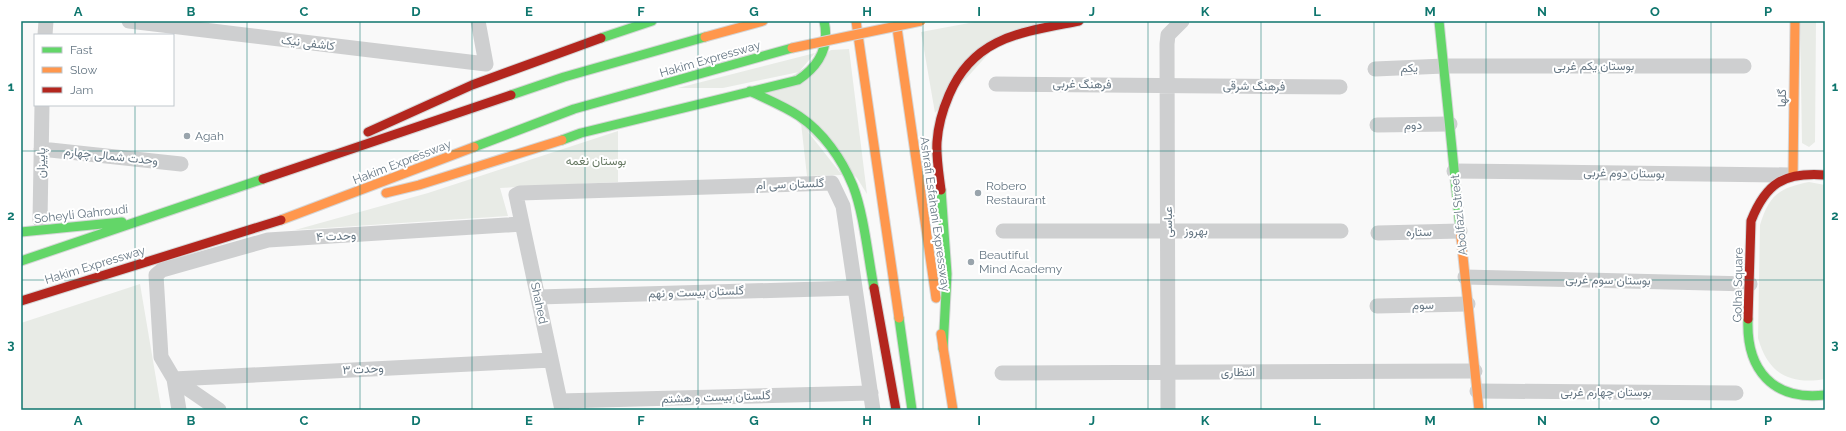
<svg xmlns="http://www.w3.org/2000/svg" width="1846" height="431" font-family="Raleway,Vazirmatn,sans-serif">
<rect width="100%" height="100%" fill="#f9f9f9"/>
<path fill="#e8ebe6" d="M980,21h75l-46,10 -74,82 -14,-81z
M1800,21h16l-1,121 -6,5 -7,-4z
M849,49l18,145 -10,-16 -90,-85 64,-43z
M815,53l-16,19 -76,16h-45z
M801,123l41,52 -35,1z
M618,131v51l-118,6 8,28 -213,14 133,-37z
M1809,182l16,3v194c-35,6 -57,-5 -67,-41l2,-113c9,-30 19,-37 49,-43z
M140,284l21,124 -140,2v-87z"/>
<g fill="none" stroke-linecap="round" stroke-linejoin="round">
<defs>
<path id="fast" d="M1439,21l21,207
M601,38l51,-17
M750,91c16,8 34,15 49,25 24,16 43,43 54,70 11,28 15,71 21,102
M511,95l53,-18 141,-40
M562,140l19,-7 217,-53c21,-14 32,-33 26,-59
M474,147l100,-38 218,-61
M941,190l6,84 -4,75
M21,232l101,-10
M21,261l242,-82
M899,318l13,92
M1748,319c-2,51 25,82 77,76"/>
<path id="slow" d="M856,21l43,297
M896,21l40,277
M705,37l58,-16
M1793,175l2,-154
M386,193l33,-8 143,-45
M281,220l193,-73
M1460,228l19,182
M941,334l12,76"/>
<path id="jam" d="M368,132l104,-47 129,-47
M263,179l248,-84
M941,190c-2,-16 -5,-33 -4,-48 1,-16 6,-33 12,-47 25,-59 74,-63 130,-74
M874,288l22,122
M21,301l260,-81
M1748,319l3,-98c15,-38 33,-49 74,-46"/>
</defs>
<use href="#fast" stroke="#d5d6d7" stroke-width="11"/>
<use href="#slow" stroke="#d5d6d7" stroke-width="11"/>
<use href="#jam" stroke="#d5d6d7" stroke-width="11"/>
<path stroke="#cecfd0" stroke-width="15" d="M129,21l357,43 -8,-43
M45,35l1,-14
M1375,69l69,-3h300
M996,84l344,3
M1377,125l73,-1
M41,149l140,15
M1454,171l336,4
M40,220l2,-115
M1003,231h338
M1378,233l82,-2
M1465,277l285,7
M538,297l317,-9
M1377,306l91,-2
M1002,373l473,-2
M174,379l377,-19
M174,379l45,31
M1477,391l259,2
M560,401l311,-8
M179,410l-5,-31 -13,-22 -5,-82 6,-5 106,-30 254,-16
M562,410l-46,-215 4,-2 312,-10 11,23 30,204
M1168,410l-1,-366 1,-9 14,-14"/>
<use href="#fast" stroke="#63d668" stroke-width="9"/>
<use href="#slow" stroke="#ff974d" stroke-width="9"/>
<use href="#jam" stroke="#b3261e" stroke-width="9"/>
<defs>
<path id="slow-bridge" d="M792,48l129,-27"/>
</defs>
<use href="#slow-bridge" stroke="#d5d6d6" stroke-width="11" stroke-linecap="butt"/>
<use href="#slow-bridge" stroke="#ff974d" stroke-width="9"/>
</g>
<path fill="none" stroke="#0f766e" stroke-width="1" stroke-opacity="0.55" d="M135,21v14M247,21v389M360,21v389M472,21v389M585,21v389M698,21v389M810,21v389M923,21v389M1036,21v389M1148,21v389M1261,21v389M1374,21v389M1486,21v389M1599,21v389M1711,21v389M135,105v305M21,151h1804M21,280h1804"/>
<g fill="#99a4ac" stroke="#fff" stroke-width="1.5">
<circle cx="187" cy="136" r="4"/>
<circle cx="978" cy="193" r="4"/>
<circle cx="971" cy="262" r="4"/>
</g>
<g text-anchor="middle" stroke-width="4" stroke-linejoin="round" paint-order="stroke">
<g font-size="12" fill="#657683" stroke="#fff">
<text transform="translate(308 43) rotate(7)" y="4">کاشفی نیک</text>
<text transform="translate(710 59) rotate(-16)" y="4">Hakim Expressway</text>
<text x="1594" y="70">بوستان یکم غربی</text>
<text transform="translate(1409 68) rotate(-2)" y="4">یکم</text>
<text transform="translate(1082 84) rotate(1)" y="4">فرهنگ غربی</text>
<text transform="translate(1254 86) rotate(1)" y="4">فرهنگ شرقی</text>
<text transform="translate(1782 98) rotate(-89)" y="4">گلها</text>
<text transform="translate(1413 125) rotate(-1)" y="4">دوم</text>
<text transform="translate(111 156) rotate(6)" y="4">وحدت شمالی چهارم</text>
<text transform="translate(402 162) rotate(-21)" y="4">Hakim Expressway</text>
<text transform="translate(41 163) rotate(-89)" y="4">پاییزان</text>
<text transform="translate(1624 173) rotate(1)" y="4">بوستان دوم غربی</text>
<text transform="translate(790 184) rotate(-2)" y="4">گلستان سی ام</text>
<text transform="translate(81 214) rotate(-6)" y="4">Soheyli Qahroudi</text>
<text transform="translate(935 214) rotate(82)" y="4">Ashrafi Esfahani Expressway</text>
<text transform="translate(1459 215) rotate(-96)" y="4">Abolfazl Street</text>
<text transform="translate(1168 222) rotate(-90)" y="4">عباسی</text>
<text x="1196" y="235">بهروز</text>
<text transform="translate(1419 232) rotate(-1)" y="4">ستاره</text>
<text transform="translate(336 236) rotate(-3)" y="4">وحدت ۴</text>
<text transform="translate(95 265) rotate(-17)" y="4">Hakim Expressway</text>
<text transform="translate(1608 280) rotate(1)" y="4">بوستان سوم غربی</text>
<text transform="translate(1738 285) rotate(-89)" y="4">Golha Square</text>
<text transform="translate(696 292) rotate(-2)" y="4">گلستان بیست و نهم</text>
<text transform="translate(539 303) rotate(78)" y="4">Shahed</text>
<text transform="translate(1423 305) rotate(-1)" y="4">سوم</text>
<text transform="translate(363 369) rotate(-3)" y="4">وحدت ۳</text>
<text x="1238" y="376">انتظاری</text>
<text x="1606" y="396">بوستان چهارم غربی</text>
<text transform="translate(716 397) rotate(-2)" y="4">گلستان بیست و هشتم</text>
</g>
<g font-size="12" fill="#657683" stroke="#fff" text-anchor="start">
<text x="195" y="140">Agah</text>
<text x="986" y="190">Robero<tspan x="986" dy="14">Restaurant</tspan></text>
<text x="979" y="259">Beautiful<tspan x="979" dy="14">Mind Academy</tspan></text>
</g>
<g font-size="12" fill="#687a64" stroke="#fff">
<text x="596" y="165">بوستان نغمه</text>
</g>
</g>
<rect width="1846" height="431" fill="none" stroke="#ffffff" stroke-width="44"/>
<rect x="34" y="34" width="140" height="72" fill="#ffffff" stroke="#c1c8cd"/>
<rect x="42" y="47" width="20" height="6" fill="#63d668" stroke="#c1c8cd"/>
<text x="70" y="54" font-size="12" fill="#657683">Fast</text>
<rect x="42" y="67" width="20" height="6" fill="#ff974d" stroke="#c1c8cd"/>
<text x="70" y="74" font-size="12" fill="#657683">Slow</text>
<rect x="42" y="87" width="20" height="6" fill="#b3261e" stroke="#c1c8cd"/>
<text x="70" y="94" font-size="12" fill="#657683">Jam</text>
<rect x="22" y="22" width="1802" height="387" fill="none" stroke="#0f766e" stroke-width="1.5"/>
<g font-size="13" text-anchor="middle" font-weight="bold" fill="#0f766e">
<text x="78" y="16">A</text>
<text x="191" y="16">B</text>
<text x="304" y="16">C</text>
<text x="416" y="16">D</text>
<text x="529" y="16">E</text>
<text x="641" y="16">F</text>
<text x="754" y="16">G</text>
<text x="867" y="16">H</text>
<text x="979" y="16">I</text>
<text x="1092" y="16">J</text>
<text x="1205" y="16">K</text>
<text x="1317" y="16">L</text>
<text x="1430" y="16">M</text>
<text x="1542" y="16">N</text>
<text x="1655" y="16">O</text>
<text x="1768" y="16">P</text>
<text x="11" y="91">1</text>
<text x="1835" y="91">1</text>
<text x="11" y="220">2</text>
<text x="1835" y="220">2</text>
<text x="11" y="349">3</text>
<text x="1835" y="349">3</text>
<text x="78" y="425">A</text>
<text x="191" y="425">B</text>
<text x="304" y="425">C</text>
<text x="416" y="425">D</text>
<text x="529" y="425">E</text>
<text x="641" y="425">F</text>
<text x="754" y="425">G</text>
<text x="867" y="425">H</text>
<text x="979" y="425">I</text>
<text x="1092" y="425">J</text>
<text x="1205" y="425">K</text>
<text x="1317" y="425">L</text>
<text x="1430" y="425">M</text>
<text x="1542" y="425">N</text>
<text x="1655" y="425">O</text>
<text x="1768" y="425">P</text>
</g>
</svg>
